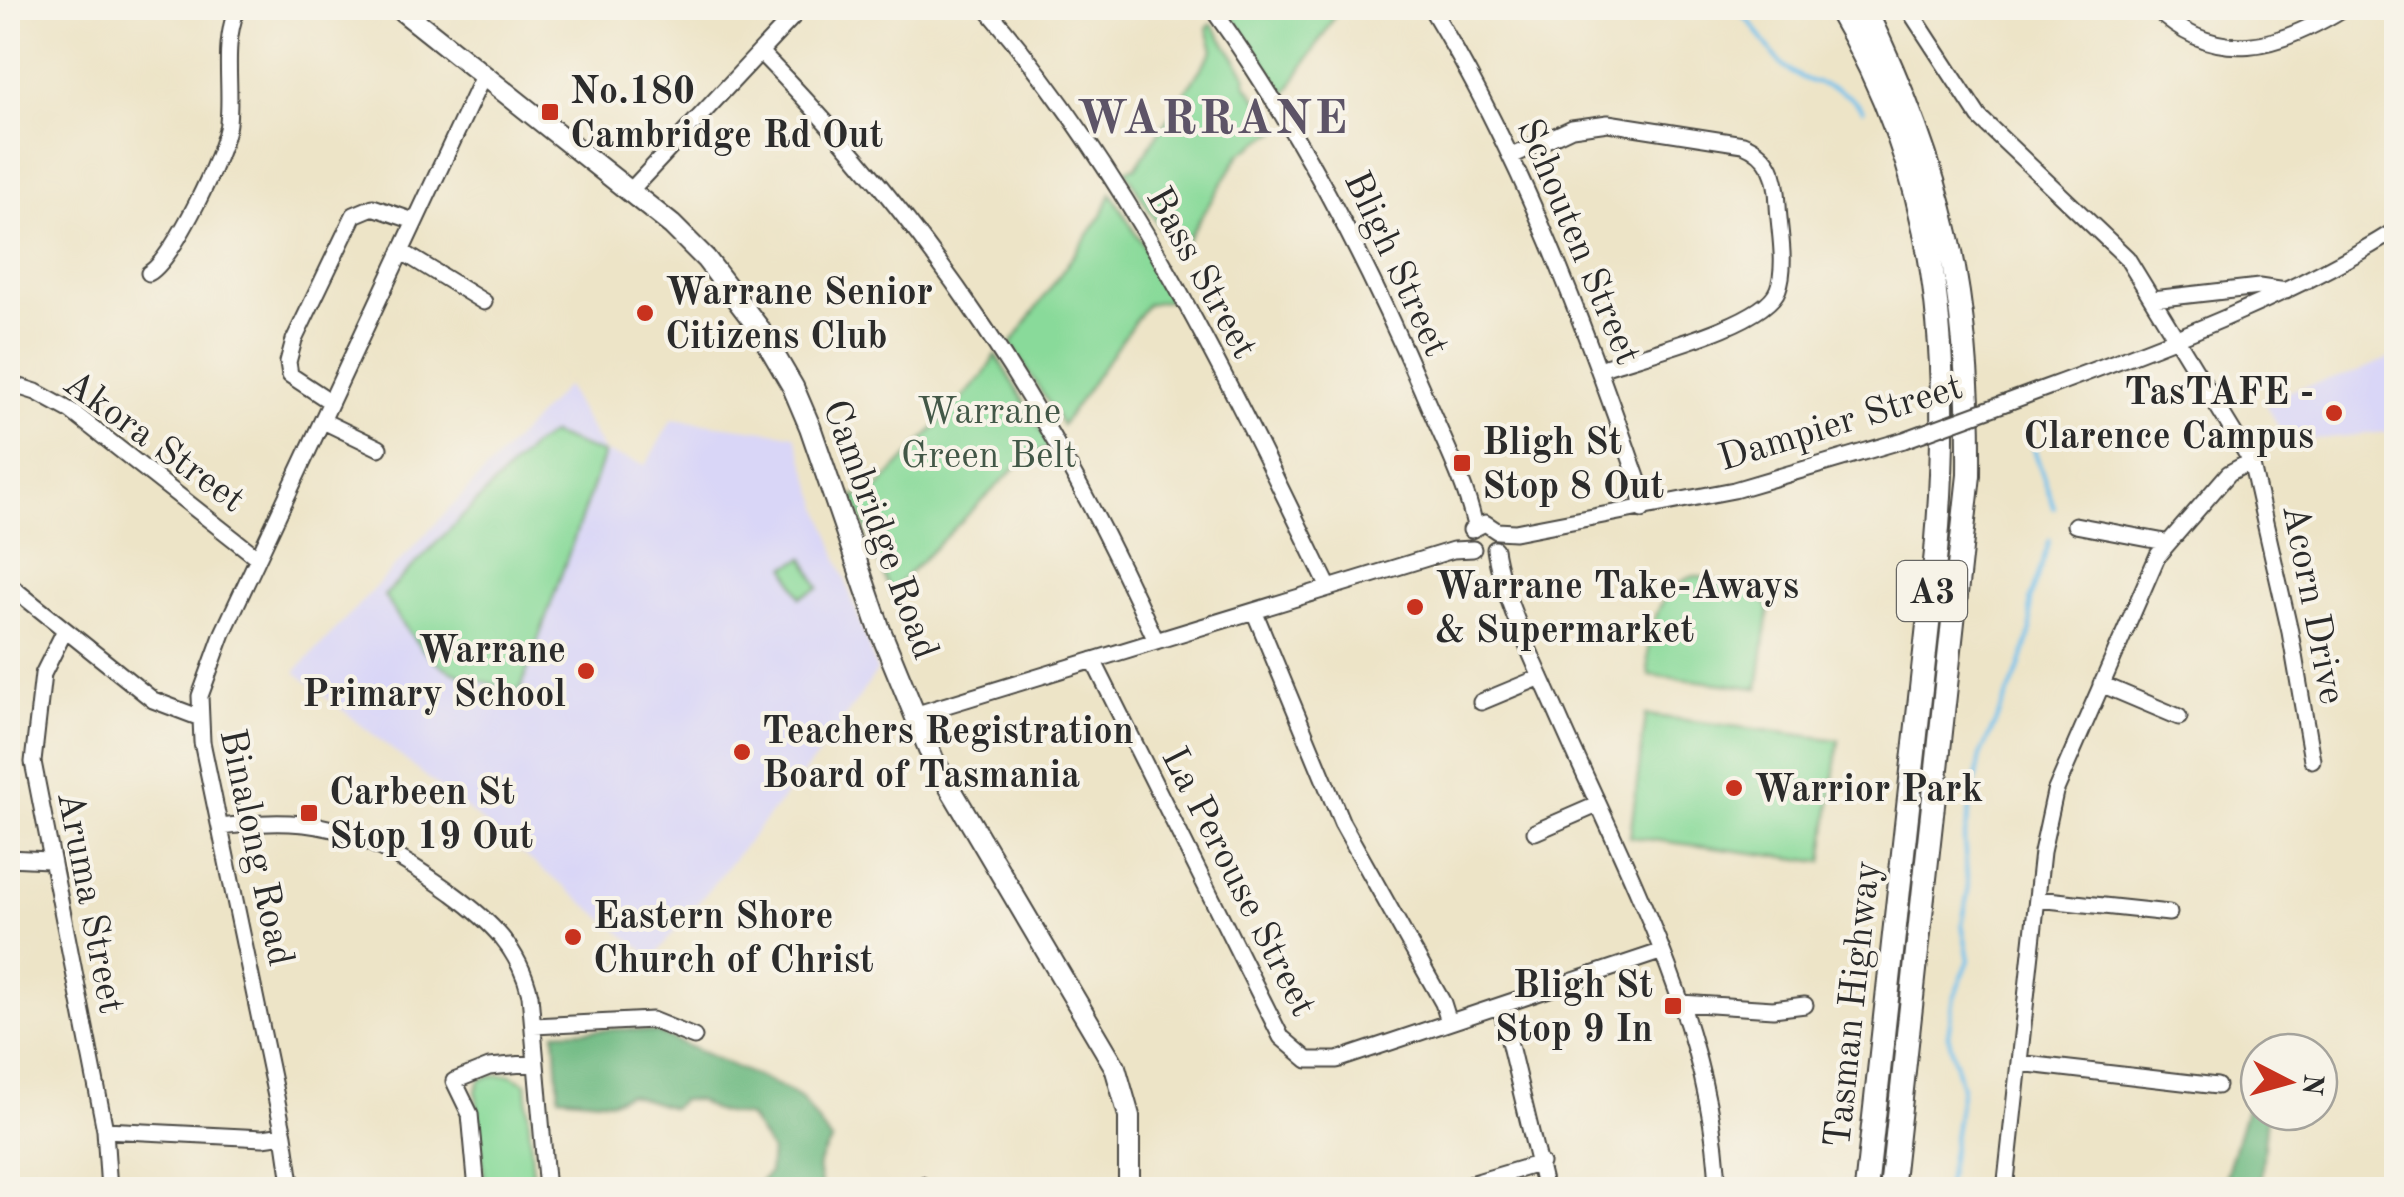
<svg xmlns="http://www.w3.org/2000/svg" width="2404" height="1197" font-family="'Old Standard TT',serif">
<rect width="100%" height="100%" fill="#f7f3e8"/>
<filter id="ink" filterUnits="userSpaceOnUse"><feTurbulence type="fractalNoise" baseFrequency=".01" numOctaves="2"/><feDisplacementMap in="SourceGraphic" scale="20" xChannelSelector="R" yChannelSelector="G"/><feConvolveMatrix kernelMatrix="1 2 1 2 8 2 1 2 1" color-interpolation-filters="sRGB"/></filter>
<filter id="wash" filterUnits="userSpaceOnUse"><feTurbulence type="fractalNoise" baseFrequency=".0048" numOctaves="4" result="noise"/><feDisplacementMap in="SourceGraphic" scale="40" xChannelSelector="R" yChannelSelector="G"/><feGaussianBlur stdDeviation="2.25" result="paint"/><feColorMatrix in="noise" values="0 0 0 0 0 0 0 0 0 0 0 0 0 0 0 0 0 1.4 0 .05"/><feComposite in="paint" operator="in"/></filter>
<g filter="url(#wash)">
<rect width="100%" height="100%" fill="#ede4c7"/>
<path fill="#d9d6f7" d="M2396,355v76l-109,11 -25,-44 95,-26z
M566,386l38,66 42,13 26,-46 123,16 82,236 -53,77 -171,210 -358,-286z"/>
<path fill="#89da9a" stroke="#5a8262" stroke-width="2.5" d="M1226,8h114l-54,86z
M1212,24l33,49 1,11 34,45 -40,25 -63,102 -52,-86 11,-3 77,-117 -6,-22z
M1111,193l65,106 -29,5 -85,121 -51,-81 91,-129z
M996,355l55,92 -23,8 -132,131 -4,11 -39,-102 11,3 8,-4 111,-118z
M551,434l53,20 -84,237c-87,-22 -86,-20 -136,-95l146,-148z
M804,558l15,30 -19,9 -14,-30z
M1695,576l63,15 11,18 -11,79 -109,-13c-5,-35 8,-89 46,-99z
M1646,715l193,25 -16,122 -193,-25z
M495,1075h16l15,8 8,106h-49l-9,-98 4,-11z"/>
<path fill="#6eba82" stroke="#4c7256" stroke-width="2.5" d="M629,1029l29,4 121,53 23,13 30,43c-16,17 -16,27 -9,47h-71l17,-16 2,-22 -22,-34 -34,-6 -18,-11h-16l-9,8 -44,-14 -16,7 -53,-5 -4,-64z
M2251,1093l8,19 8,2 -7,75h-38z"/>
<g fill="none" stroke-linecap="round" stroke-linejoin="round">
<path stroke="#72c1ed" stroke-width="4" d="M1733,8c26,15 34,49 60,65 29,18 42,5 70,37
M2032,443l22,65
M1946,1190l16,-103 -14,-52 6,-38 15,-37 -7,-35 6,-34 -4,-51 16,-84 39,-86 12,-39 -1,-31 20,-60"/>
</g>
</g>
<g filter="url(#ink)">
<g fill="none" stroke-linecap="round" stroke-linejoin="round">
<defs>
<path id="minor" d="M986,8c148,171 245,378 343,580
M1212,8c86,120 152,247 210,382 18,44 43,90 53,136
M1431,8c91,150 151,310 208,475l3,27
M1908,8l71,109 148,141 124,203 39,171 22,128
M2155,8c62,60 124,40 189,0
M760,52c172,175 296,365 396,589
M1514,155l58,-27 36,-5 135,21c28,11 34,33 35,61 1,25 9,60 0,84 -13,37 -140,66 -178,80
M631,190l170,-182
M401,251l83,51
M149,273c24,-13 76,-121 79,-150 4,-41 -6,-75 9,-115
M2153,299l106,-12 27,4
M8,383l28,9 35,19 187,147
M331,402l-41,-27 -2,-13 6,-22 60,-125 19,-8 41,14
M2008,402c134,-50 267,-96 388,-172
M323,421l56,27
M2075,525l90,17
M1471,530l14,-7 12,8 18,1 219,-42 170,-50
M1495,549c7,48 42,118 62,164 65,149 156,312 161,477
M8,584l145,116 45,17
M1254,611l88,212 101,180 6,19
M65,630l-22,44 -10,88 72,368 4,60
M1093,660l188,377 27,23h29l323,-108
M2101,684l78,33
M1481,702l60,-25
M914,715l539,-165 20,-1
M221,827c106,-14 147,7 231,66 38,28 67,55 78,102l17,195
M1535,832l62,-27
M8,858l41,2
M2038,899l131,14
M1681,1003l92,6 32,-4
M1501,1008l44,182
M534,1026l118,-6 42,17
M2019,1063l198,23
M105,1130l158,8 21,-3
M922,1185l1,5
M292,1190l-8,-55 -82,-393 -2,-46 23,-63 260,-557
M477,1190l-7,-76 -16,-33 35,-14 47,-4
M1450,1190l91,-27
M2005,1190l37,-338 13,-60 103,-237 71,-82 22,-12"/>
<path id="major" d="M399,8l273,217 34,34 52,68 35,60 17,40 70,203 53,129 182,308 14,49v74"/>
<path id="highway" d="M1838,8c103,173 115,349 98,544l-70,638
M1864,8c80,165 107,284 105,467l-78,715"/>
</defs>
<use href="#minor" stroke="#484742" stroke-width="19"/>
<use href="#major" stroke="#484742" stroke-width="24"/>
<use href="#highway" stroke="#484742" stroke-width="26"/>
<use href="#minor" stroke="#fff" stroke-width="15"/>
<use href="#major" stroke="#fff" stroke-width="20"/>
<use href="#highway" stroke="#fff" stroke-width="22"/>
<defs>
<path id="minor-bridge" d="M1904,440l104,-38"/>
</defs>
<use href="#minor-bridge" stroke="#484742" stroke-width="19" stroke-linecap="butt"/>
<use href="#minor-bridge" stroke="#fff" stroke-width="15"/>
</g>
</g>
<g fill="#c8321e" stroke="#f7f3e8" stroke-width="4">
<rect x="540" y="102" width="20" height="20" rx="5"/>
<circle cx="645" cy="313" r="10"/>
<circle cx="2334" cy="413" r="10"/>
<rect x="1452" y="453" width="20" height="20" rx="5"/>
<circle cx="1415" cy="607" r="10"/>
<circle cx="586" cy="671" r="10"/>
<circle cx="742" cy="752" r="10"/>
<circle cx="1734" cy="788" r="10"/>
<rect x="299" y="803" width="20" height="20" rx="5"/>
<circle cx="573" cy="937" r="10"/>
<rect x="1663" y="996" width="20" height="20" rx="5"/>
</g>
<g text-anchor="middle" stroke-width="8" stroke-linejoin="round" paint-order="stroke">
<rect fill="#f7f3e8" stroke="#686764" stroke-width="2.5" x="1897" y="561" width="70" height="60" rx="8"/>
<g font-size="35" font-weight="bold" fill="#2b2b2b">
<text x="1932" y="603">A3</text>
</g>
<g font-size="38" font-weight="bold" fill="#2b2b2b" stroke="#f7f3e8" text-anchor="start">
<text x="570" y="103">No.180<tspan x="570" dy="44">Cambridge Rd Out</tspan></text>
<text x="665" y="304">Warrane Senior<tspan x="665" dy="44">Citizens Club</tspan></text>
<text x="2314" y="404" text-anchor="end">TasTAFE -<tspan x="2314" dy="44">Clarence Campus</tspan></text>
<text x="1482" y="454">Bligh St<tspan x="1482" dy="44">Stop 8 Out</tspan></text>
<text x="1435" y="598">Warrane Take-Aways<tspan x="1435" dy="44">&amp; Supermarket</tspan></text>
<text x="566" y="662" text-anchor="end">Warrane<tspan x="566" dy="44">Primary School</tspan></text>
<text x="762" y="743">Teachers Registration<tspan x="762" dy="44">Board of Tasmania</tspan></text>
<text x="1754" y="801">Warrior Park</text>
<text x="329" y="804">Carbeen St<tspan x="329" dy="44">Stop 19 Out</tspan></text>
<text x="593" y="928">Eastern Shore<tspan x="593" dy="44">Church of Christ</tspan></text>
<text x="1653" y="997" text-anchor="end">Bligh St<tspan x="1653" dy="44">Stop 9 In</tspan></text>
</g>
<g font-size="38" fill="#2b2b2b" stroke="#f7f3e8">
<text transform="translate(1580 241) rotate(67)" y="13">Schouten Street</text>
<text transform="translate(1398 263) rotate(65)" y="13">Bligh Street</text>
<text transform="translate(1203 272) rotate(61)" y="13">Bass Street</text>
<text transform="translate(1840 421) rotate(-17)" y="13">Dampier Street</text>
<text transform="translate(155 440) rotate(36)" y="13">Akora Street</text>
<text transform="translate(882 529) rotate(70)" y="13">Cambridge Road</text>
<text transform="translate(2315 604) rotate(79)" y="13">Acorn Drive</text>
<text transform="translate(258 847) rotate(78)" y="13">Binalong Road</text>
<text transform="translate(1240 881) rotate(63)" y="13">La Perouse Street</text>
<text transform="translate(92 902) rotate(79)" y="13">Aruma Street</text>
<text transform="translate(1851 1004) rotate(-84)" y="13">Tasman Highway</text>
</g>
<g font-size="38" fill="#425747" stroke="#f7f3e8">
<text x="989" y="423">Warrane<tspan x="989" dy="44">Green Belt</tspan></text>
</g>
<g font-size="48" font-weight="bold" letter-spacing="2.5" fill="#5d5467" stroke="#f7f3e8">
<text x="1213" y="133">WARRANE</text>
</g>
</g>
<rect width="2404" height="1197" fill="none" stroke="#f7f3e8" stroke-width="40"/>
<g transform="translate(2289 1082) rotate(96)"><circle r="48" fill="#f7f3e8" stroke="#a5a39c" stroke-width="2.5"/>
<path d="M0-8L18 38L0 25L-18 38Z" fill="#c8321e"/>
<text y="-15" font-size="28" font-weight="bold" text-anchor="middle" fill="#2b2b2b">N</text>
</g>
</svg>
